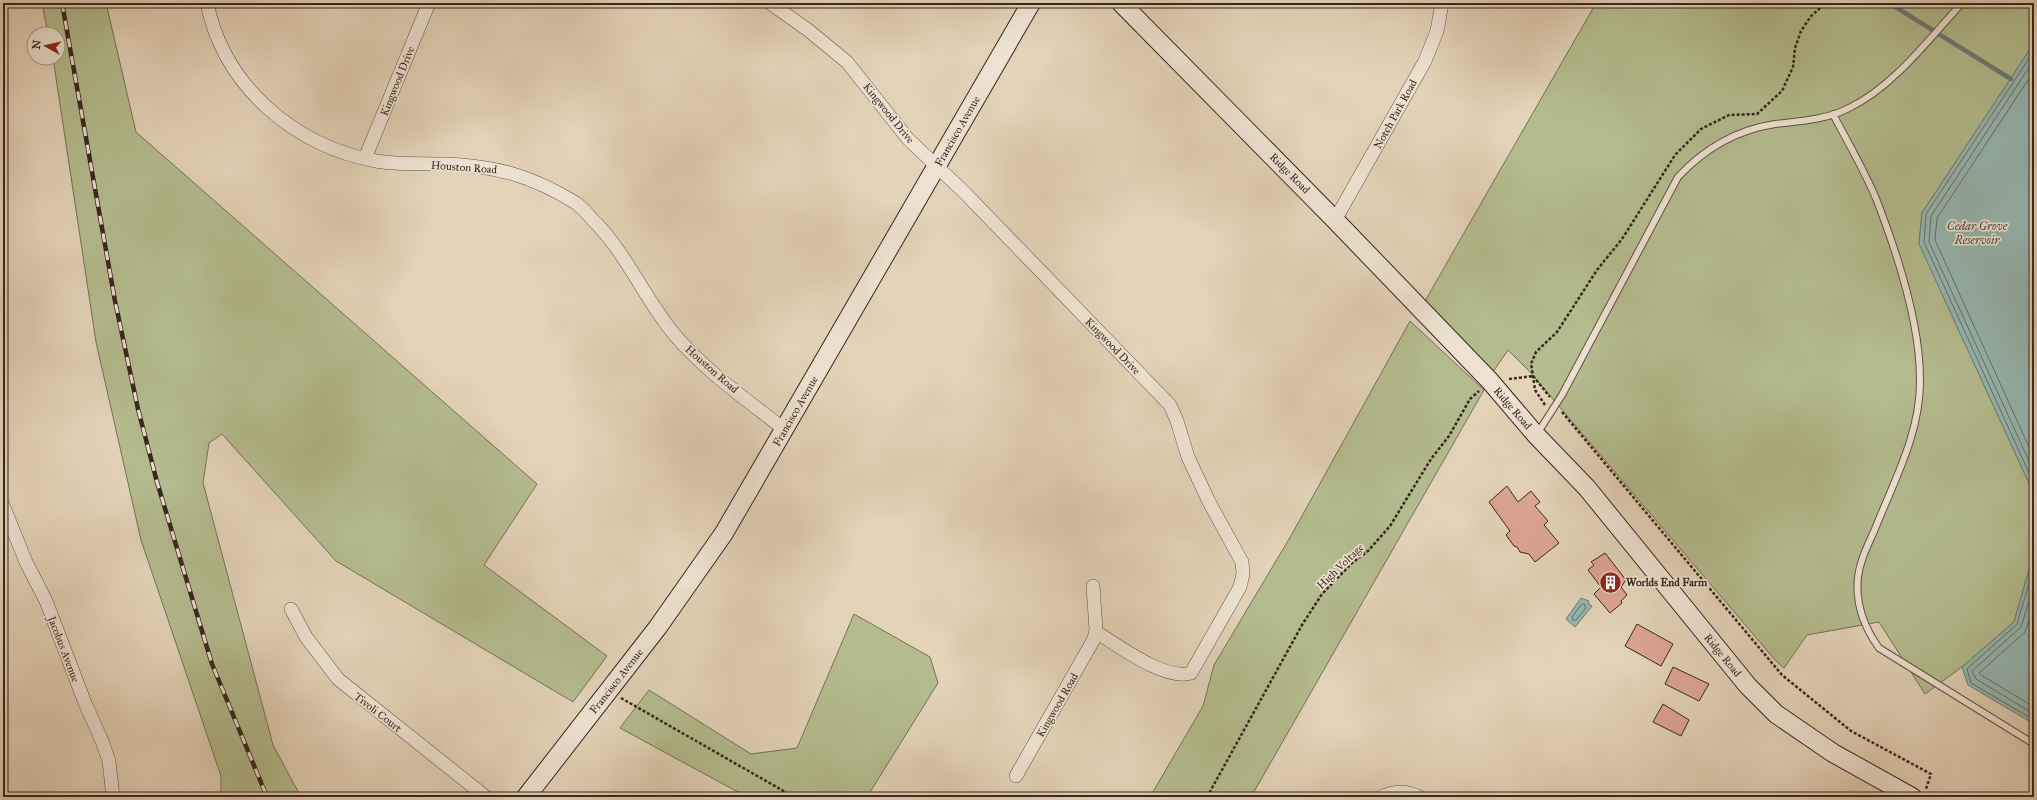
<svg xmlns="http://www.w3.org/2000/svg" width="2037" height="800" font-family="'IM FELL Great Primer',serif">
<rect width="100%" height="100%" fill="#e3d3b8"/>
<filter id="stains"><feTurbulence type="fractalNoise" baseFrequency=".005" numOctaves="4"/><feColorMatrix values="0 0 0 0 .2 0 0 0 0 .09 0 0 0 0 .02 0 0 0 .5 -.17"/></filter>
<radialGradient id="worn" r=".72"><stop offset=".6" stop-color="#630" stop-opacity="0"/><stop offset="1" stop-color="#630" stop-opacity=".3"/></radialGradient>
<path fill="#b4bc8f" stroke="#767157" d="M42,3h64l30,129 401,352 -53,81 123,91 -34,46 -237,-141 -114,-127 -13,9 -6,40 70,262 28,52h-80v-21l-80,-236 -45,-198 -43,-284h5v-24h-10z
M1596,3h438v40l-112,170 -3,30 115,251v59l-20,69 -52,45 -37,27 -46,-72 -72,13 -23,33 -9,-8 -246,-289 -21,-21 -15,22 -68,-71z
M1410,321l74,69 -233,407h-101l53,-91 11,-41 78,-131z
M854,614l76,43 8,26 -71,114h-120l-127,-69 29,-38 102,64 46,-6z"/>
<path fill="#95b7b1" stroke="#6f7d77" d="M2034,43v451l-115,-250 3,-31z
M2034,553v171l-66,-39 -6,-18 52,-45z
M1581,598l8,3 -1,2 4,3 -17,21 -9,-8z"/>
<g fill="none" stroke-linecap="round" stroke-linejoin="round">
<path stroke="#666e68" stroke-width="1" d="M2034,51l-108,163 -2,28 110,242
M2034,60l-103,156 -2,26 105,230
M2034,71l-97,147 -2,22 99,218
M2034,567l-17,57 -50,45 4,14 63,37
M2034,585l-13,42 -49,44 4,8 58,35
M1584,604l2,4 -10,12h-3l-1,-3 9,-12z
M2034,606l-9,26 -46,41 2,2 53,32"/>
<path stroke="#6f7d77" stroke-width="4.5" d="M1889,3l122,76"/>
</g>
<path fill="#dda594" stroke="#37261f" d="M1507,486l11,16 13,-11 9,11 -5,4 13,15 -4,4 15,18 -24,19 -6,-8 -9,-2 -3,-5 -3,-1 -8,-11 4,-4 -21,-29z
M1605,553l21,27 -5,7 6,8 -6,6 1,2 -12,10 -16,-19 7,-7 -13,-17 6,-5 -3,-3z
M1637,624l36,20 -12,22 -36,-20z
M1673,667l36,17 -10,17 -34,-17z
M1663,704l26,16 -8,16 -28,-14z"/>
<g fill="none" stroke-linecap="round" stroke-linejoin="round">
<defs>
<path id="lane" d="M1833,114c15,29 32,57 44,87 20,52 43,123 43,178 1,53 -26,102 -45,150 -7,16 -15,31 -17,48 -3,27 6,50 21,71l155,96
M1537,434l25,-39 116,-218c27,-29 58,-47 97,-53 25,-3 51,-4 74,-16 44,-21 80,-69 113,-105"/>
<path id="street" d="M207,3c17,84 88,143 169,158 23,4 46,2 69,3 52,2 87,12 131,39 6,4 11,10 16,16 34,33 52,79 82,115 31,37 73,66 111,96
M770,3l38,27 39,32 61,77 56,53 206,213 7,16 11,36 21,45 33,60 1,12 -3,13 -49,86c-26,8 -72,-27 -95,-41
M365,158l64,-155
M1335,220l90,-159 12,-30 5,-28
M3,505l23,57 20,39 39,102 17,38 7,20 4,36
M291,609l15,28 32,42 148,118
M1016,776l78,-137 2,-10 -3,-43
M1381,797c13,-6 25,-7 38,0"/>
<path id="secondary" d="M1121,3l214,217 155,161 46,54 51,53 161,198 28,28 57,39 79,44
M526,797l132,-170 66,-94 307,-530"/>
</defs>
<use href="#lane" stroke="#625145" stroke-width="8"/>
<use href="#street" stroke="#625145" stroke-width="14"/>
<use href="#secondary" stroke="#37261f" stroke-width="20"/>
<path stroke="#37261f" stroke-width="2.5" stroke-dasharray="3 2" stroke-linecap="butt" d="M1533,376l17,21
M1509,379l24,-3
M1545,405l-10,-15 -2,-14 -2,-12 5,-12 21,-20 40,-62 25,-31 53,-84 26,-26 28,-14 28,-1 25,-23 11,-24 2,-19 6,-17 10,-15 15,-13
M1562,412l220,263 69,56 80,43 -5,15
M621,698l173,99
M1207,797l95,-172 20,-31 30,-31 16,-12 22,-25 41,-67 18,-23 21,-37 9,-8"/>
<use href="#lane" stroke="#ede2d1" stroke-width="6"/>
<use href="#street" stroke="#ede2d1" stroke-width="13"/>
<use href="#secondary" stroke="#ede2d1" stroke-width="18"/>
<defs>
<path id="rail" d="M62,3l53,298 23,108 19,73 55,182 55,133"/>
</defs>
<use href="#rail" stroke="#37261f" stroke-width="4.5"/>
<use href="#rail" stroke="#ede2d1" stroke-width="3" stroke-dasharray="9" stroke-linecap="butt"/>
</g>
<defs>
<symbol id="building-disc" viewBox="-11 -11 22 22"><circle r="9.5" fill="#8f2418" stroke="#ede2d1"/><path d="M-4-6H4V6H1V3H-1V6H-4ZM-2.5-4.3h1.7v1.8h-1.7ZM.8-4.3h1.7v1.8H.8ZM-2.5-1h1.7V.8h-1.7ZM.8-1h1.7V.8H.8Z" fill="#fff"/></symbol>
</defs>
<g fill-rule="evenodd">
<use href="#building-disc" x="1598" y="570" width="25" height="25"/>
</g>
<g text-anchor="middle" stroke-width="3.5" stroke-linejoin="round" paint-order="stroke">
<g font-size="11" fill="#37261f" stroke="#ede2d1">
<text transform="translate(397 81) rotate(-68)" y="4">Kingwood Drive</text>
<text transform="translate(889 113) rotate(51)" y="4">Kingwood Drive</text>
<text transform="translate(1395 114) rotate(-61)" y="4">Notch Park Road</text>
<text transform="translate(957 131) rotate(-60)" y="4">Francisco Avenue</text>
<text transform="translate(464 167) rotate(4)" y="4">Houston Road</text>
<text transform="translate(1290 173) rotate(45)" y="4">Ridge Road</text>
<text transform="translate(1113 346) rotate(46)" y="4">Kingwood Drive</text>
<text transform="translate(712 369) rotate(41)" y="4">Houston Road</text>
<text transform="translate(1513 408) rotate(49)" y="4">Ridge Road</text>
<text transform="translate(795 411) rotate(-60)" y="4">Francisco Avenue</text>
<text transform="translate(1340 566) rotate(-44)" y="4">High Voltage</text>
<text transform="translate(64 649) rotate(69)" y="4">Jacobus Avenue</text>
<text transform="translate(1723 655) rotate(51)" y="4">Ridge Road</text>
<text transform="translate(616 681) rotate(-52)" y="4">Francisco Avenue</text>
<text transform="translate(1057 705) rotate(-60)" y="4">Kingwood Road</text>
<text transform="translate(378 712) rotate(38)" y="4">Tivoli Court</text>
</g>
<g font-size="11" font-weight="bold" fill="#37261f" stroke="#ede2d1" text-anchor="start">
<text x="1626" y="586">Worlds End Farm</text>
</g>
<g font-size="12" font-style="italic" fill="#4e4a44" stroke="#ede2d1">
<text x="1977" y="230">Cedar Grove<tspan x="1977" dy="14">Reservoir</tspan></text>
</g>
</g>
<rect width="2037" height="800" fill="none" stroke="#e3d3b8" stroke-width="16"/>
<rect x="4" y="4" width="2029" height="792" fill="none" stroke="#37261f" stroke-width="2"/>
<rect x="8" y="8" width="2021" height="784" fill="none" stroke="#37261f"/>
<g transform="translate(46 46) rotate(278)"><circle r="19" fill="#ede2d1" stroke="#a4978a"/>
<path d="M0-3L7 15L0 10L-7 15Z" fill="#8f2418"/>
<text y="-6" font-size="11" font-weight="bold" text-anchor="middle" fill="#37261f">N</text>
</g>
<rect width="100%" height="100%" filter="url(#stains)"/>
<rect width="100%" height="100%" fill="url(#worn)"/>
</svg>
